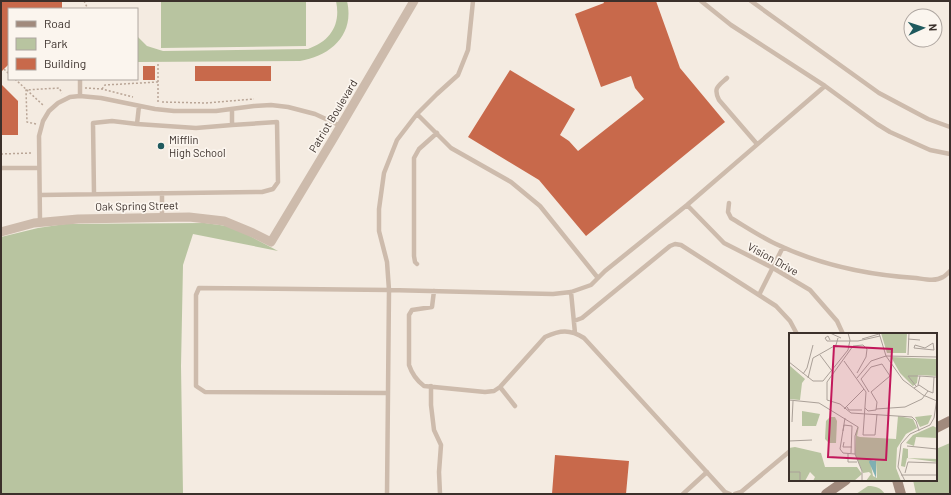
<svg xmlns="http://www.w3.org/2000/svg" width="951" height="495" font-family="Barlow,sans-serif">
<rect width="100%" height="100%" fill="#f4ebe1"/>
<path fill="#b8c4a0" d="M161,1h145v45l-145,2z
M336,1h11c8,34 -17,55 -47,60l-163,1v-26l10,10 16,5 145,-2c23,-8 33,-25 28,-48z
M205,223l22,3 17,7 34,18 -85,-17 -10,31 -2,101 2,128h-182v-257l37,-9 27,-4z
M950,443v51h-34l-3,-14h23v-31z
M868,486c8,0 13,2 17,8h-29z"/>
<path fill="#c8694b" d="M1,1h61v8h-53v55l-8,8z
M603,1h53l24,67 45,54 -139,114 -47,-56 -71,-43 42,-67 65,39 -15,26 9,6 9,10 66,-52 -9,-11 -4,-12 -30,11 -26,-73 29,-11z
M143,66h12v14h-12z
M195,66h76v15h-76z
M1,84l17,17v34h-17z
M555,455l74,6 -3,33h-74z"/>
<g fill="none" stroke-linecap="round" stroke-linejoin="round">
<path stroke="#b9a596" stroke-width="1.5" stroke-dasharray="2 2" stroke-linecap="butt" d="M84,1l4,8
M4,69l5,5
M15,79l29,27
M85,88l17,1 31,8
M102,89l3,-4 53,-3
M158,102v-38
M162,102l44,1 48,-4
M36,124l-9,-2 -1,-32 33,-2 3,5
M1,154l31,-1"/>
<path stroke="#cdbbac" stroke-width="4.5" d="M701,1l30,24 94,61 52,38 13,8 40,18 20,4
M751,1l128,92 49,26 22,8
M727,78c-9,8 -14,10 -8,22l38,44
M80,79v17
M139,106l-2,18 59,4 36,-3
M417,114l34,34 60,34 29,24 58,72
M1,168h38
M162,193v24
M94,194l-1,-71 19,-2 25,3
M40,195l222,-3 11,-3 5,-7 -1,-60 -45,3v-16
M729,203l-1,9 3,6c15,9 30,19 45,26 44,21 92,31 140,34 8,1 19,4 27,-1 2,-1 5,-4 7,-6
M687,205l37,38 49,25 37,22 27,31 6,13
M40,222l-1,-86 4,-15 6,-10 9,-8 12,-6 10,-1 21,2 54,11 19,2h42l38,-5 17,-1 17,2 27,7 26,12
M417,264l-2,-2 -1,-6v-98l5,-9 18,-16
M434,291l-2,16 -20,3 -3,5v50c3,9 7,15 15,21l61,6 9,-1 6,-4 45,-50c15,-7 25,-8 39,1l141,154 5,2
M571,292l4,41
M759,295l24,-48
M574,321l8,-3 88,-72 5,-2 6,1 95,61 14,15 7,13
M431,386v19l3,25 7,15 -2,27 1,22
M500,387l15,19
M388,393l-183,-1 -9,-6v-91l3,-7 190,2 164,4 18,-2 20,-7 14,-14 82,-66 138,-119
M387,494l2,-204 -2,-28 -8,-31v-22l5,-36 13,-33 20,-26 20,-20 21,-19 10,-25 5,-49
M683,494l24,-22
M735,494l6,-2 49,-41"/>
<path stroke="#cdbbac" stroke-width="9" d="M1,232l33,-9 44,-4 111,-2 35,4 29,12 18,9 62,-103 81,-138"/>
<path stroke="#a18a7d" stroke-width="10" d="M936,428l14,-7
M897,480l4,14
M826,494l20,-14"/>
</g>
<circle fill="#1f5a5e" stroke="#fbf5ee" stroke-width="1.5" cx="161" cy="146" r="4"/>
<g text-anchor="middle" stroke-width="3.5" stroke-linejoin="round" paint-order="stroke">
<g font-size="11" fill="#3b302b" stroke="#fbf5ee">
<text transform="translate(333 116) rotate(-59)" y="4">Patriot Boulevard</text>
<text transform="translate(137 206) rotate(-1)" y="4">Oak Spring Street</text>
<text transform="translate(773 259) rotate(29)" y="4">Vision Drive</text>
</g>
<g font-size="11" fill="#3b302b" stroke="#fbf5ee" text-anchor="start">
<text x="169" y="144">Mifflin<tspan x="169" dy="13">High School</tspan></text>
</g>
</g>
<g transform="translate(789 333)">
<rect width="148" height="148" fill="#f4ebe1"/>
<path d="M92,0h26l-1,20h-19zM102,24l46,2v17l-19,-1 -1,8 -4,3 -13,-13zM0,32l16,14 -3,4 -2,17 -11,-1zM13,78l18,3 -4,12h-14zM143,82l-4,9 -8,3 -5,-10zM109,83l15,3 4,9 -11,6 -9,14 -1,20 5,13h-35l5,-7 -2,-2 -6,1 -8,-19 1,-22 3,-6 -2,10 3,1 36,2zM81,127h4l2,2 1,16 -4,-2zM41,84h5l2,4 -1,22h-7l-4,-4 1,-18zM144,93l4,2v10l-21,-1 -2,9 -8,-3 7,-8zM6,114l26,6 4,14h32l5,7 -8,7h-41l2,-4 -5,-5 -5,9h-16v-33zM114,115l5,1v9l29,1v3l-30,-4 -2,9 -4,-1z" fill="#b8c4a0" fill-rule="evenodd"/>
<path d="M81,127l6,1v17l-7,-16z" fill="#7fb0b2"/>
<path fill="none" stroke="#aaa098" stroke-width="1" d="M41,0l11,5M90,0l7,23 17,24 20,15 14,6M73,6l17,-5M119,6l12,1M41,7l-2,-4 -3,2 2,3h31l22,-5M144,10l1,7 -20,-2 1,-3 10,3zM31,22l12,16M119,22l1,-22M55,28l22,31 -3,43h12l2,-21M0,29l24,19h10l25,-31 2,-10 -2,-7M68,40l9,-16 1,-8 -4,-4 -10,1 -26,36v18l13,4 11,9 61,4 4,4 3,10M14,41l4,-6 6,-23M19,45l5,-20 23,-13 2,-7M68,45l14,-17 15,-5 51,1M129,52l2,-9 14,1M127,53l-8,-10h12M139,58l5,2 1,-16h3M0,67l30,3 39,24 -3,9v18l7,17v10M58,74l2,3h13M76,75l3,3 8,-1 1,-8 -6,-10 19,-16 -8,-12 -11,3 -10,12 8,13M55,76l20,-20M87,76l29,-2 17,-8 6,-8 -9,-6 -5,3M56,85l-5,31 3,4 12,1M3,89l1,-21M54,98l1,-6 8,1 -1,27M0,108l23,-1M55,109l-1,5h9M118,113l30,3M59,120v9h9M0,139h11v9M116,140l3,-11 29,1M112,142h36M116,148l-7,-14 3,-23 9,-10 20,-9 4,-7 3,-20"/>
<path fill="#c2185b" fill-opacity="0.15" stroke="#c2185b" stroke-width="2" d="M45,13l58,3 -6,111 -58,-3z"/>
<rect width="148" height="148" fill="none" stroke="#3b302b" stroke-width="2"/>
</g>
<rect width="951" height="495" fill="none" stroke="#3b302b" stroke-width="4"/>
<rect x="8" y="8" width="130" height="72" fill="#fbf5ee" stroke="#aea6a0"/>
<rect x="16" y="21" width="20" height="6" fill="#a18a7d" stroke="#aea6a0"/>
<text x="44" y="28" font-size="12" fill="#3b302b">Road</text>
<rect x="16" y="38" width="20" height="12" fill="#b8c4a0" stroke="#aea6a0"/>
<text x="44" y="48" font-size="12" fill="#3b302b">Park</text>
<rect x="16" y="58" width="20" height="12" fill="#c8694b" stroke="#aea6a0"/>
<text x="44" y="68" font-size="12" fill="#3b302b">Building</text>
<g transform="translate(923 28) rotate(87)"><circle r="19" fill="#fbf5ee" stroke="#aea6a0"/>
<path d="M0-3L7 15L0 10L-7 15Z" fill="#1f5a5e"/>
<text y="-6" font-size="11" font-weight="bold" text-anchor="middle" fill="#3b302b">N</text>
</g>
</svg>
